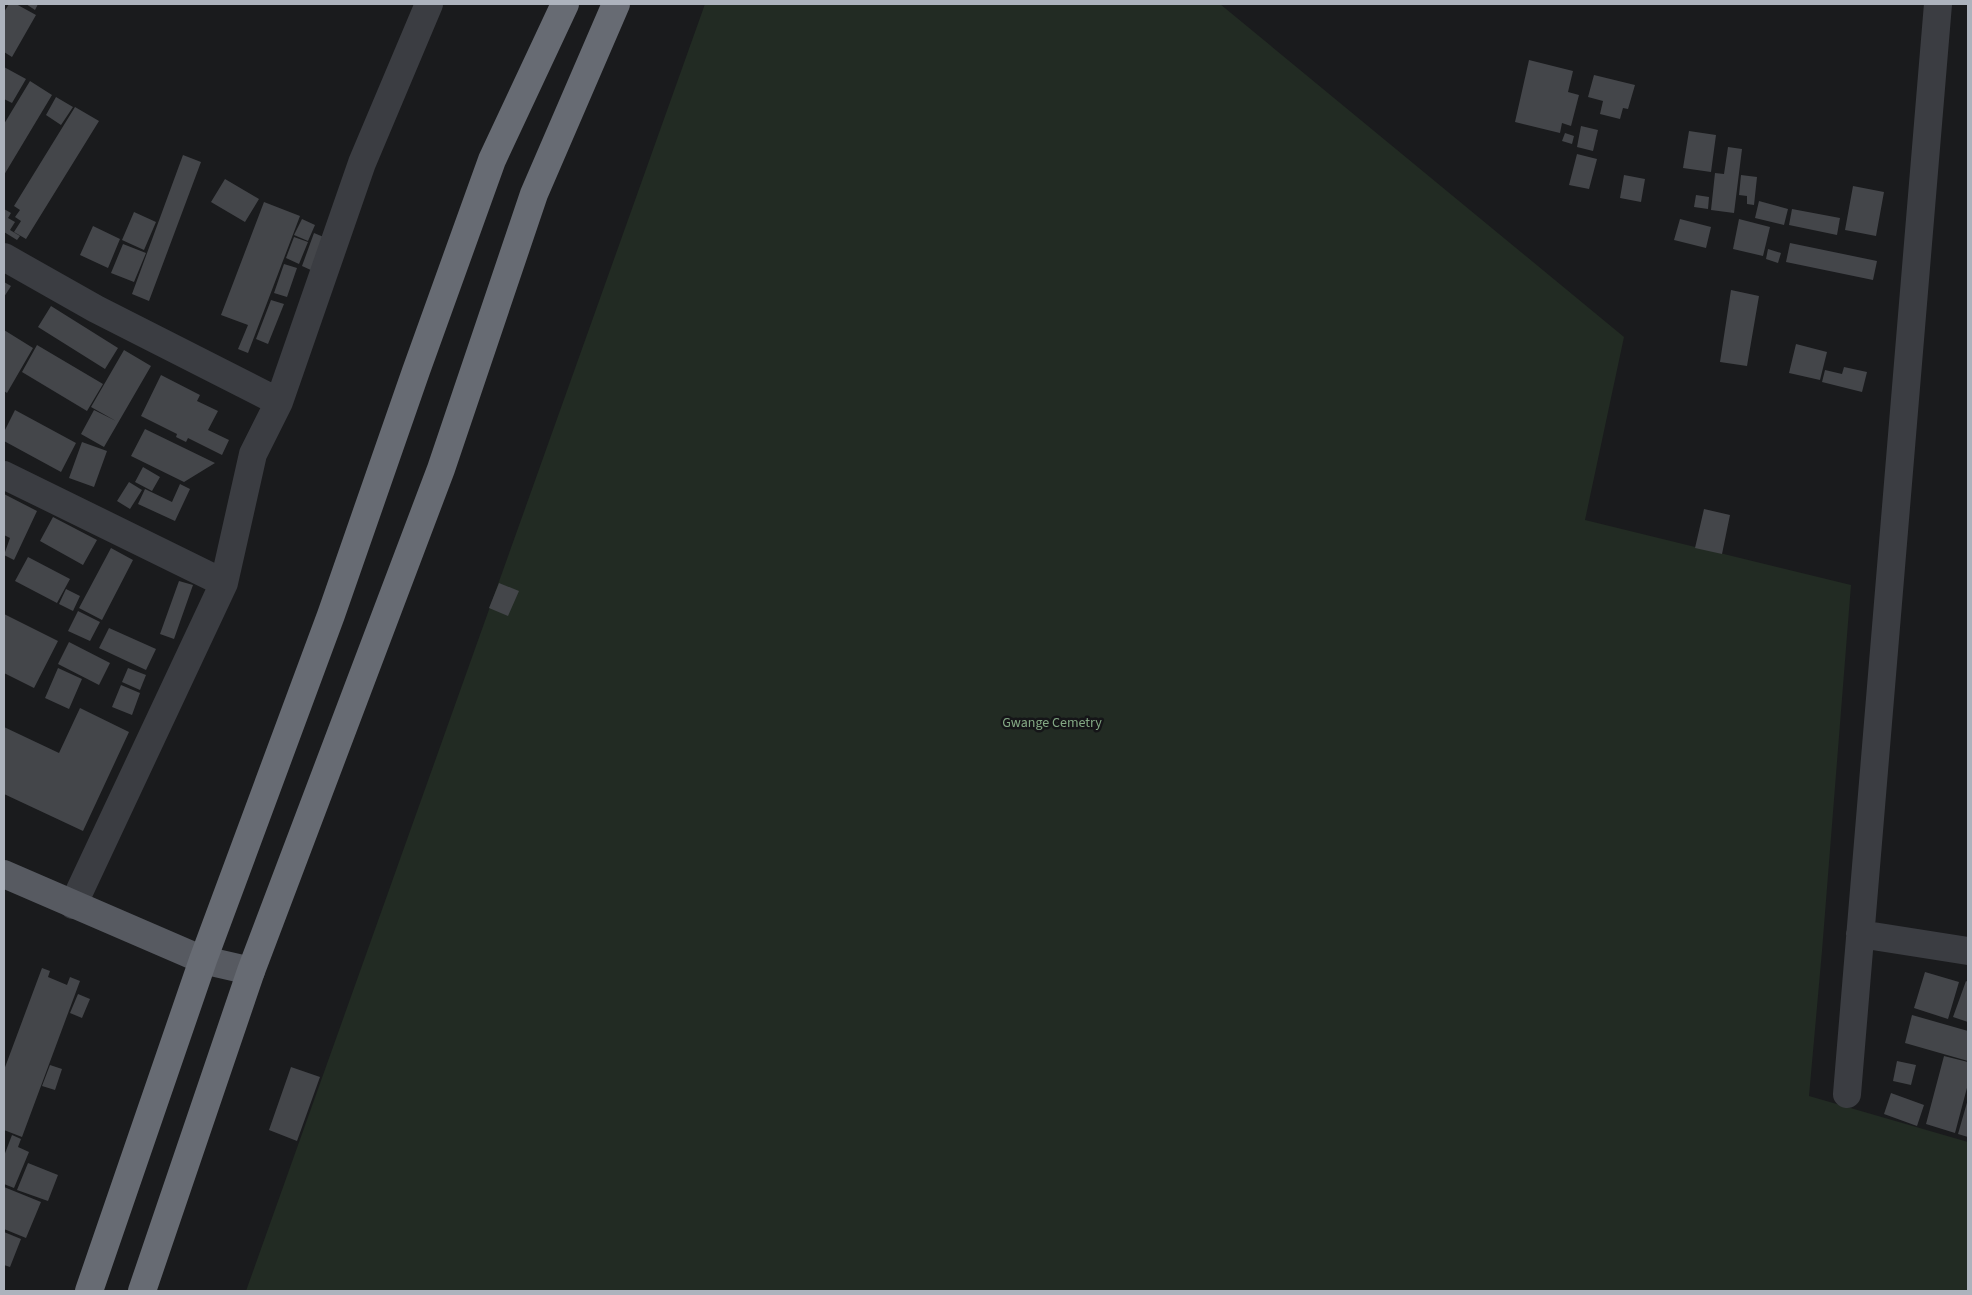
<svg xmlns="http://www.w3.org/2000/svg" width="1972" height="1295" font-family="'Source Sans 3',sans-serif">
<rect width="100%" height="100%" fill="#1a1b1d"/>
<path fill="#222b23" d="M705,4h515l404,333 -39,183 266,65 -29,366 -13,145 159,46v149h-1722z"/>
<path fill="#44464a" d="M9,4h7l20,11 -24,42 -8,-5v-40z
M26,4h12l-3,6z
M1529,60l44,11 -5,21 11,3 -8,31 -9,-3 -2,10 -45,-11z
M4,67l22,12 -14,24 -8,-4z
M1594,75l41,10 -7,24 -5,-1 -3,11 -20,-5 3,-13 -15,-4z
M30,81l22,14 -48,80v-51z
M56,97l17,10 -12,18 -15,-10z
M75,107l24,14 -73,118 -12,-7 7,-11 -6,-4 5,-7 -6,-4z
M1581,126l17,4 -5,21 -16,-4z
M1689,131l27,4 -5,37 -28,-4z
M1565,133l9,3 -2,8 -10,-3z
M1728,147l14,2 -8,64 -23,-3 4,-37 9,1z
M1577,154l20,5 -8,30 -20,-4z
M183,155l18,7 -52,139 -17,-7z
M1624,175l21,4 -4,23 -21,-4z
M1741,175l16,2 -3,28 -7,-1v-8l-8,-1z
M225,179l34,20 -14,23 -34,-20z
M1853,186l31,6 -8,44 -31,-6z
M1696,195l13,2 -1,12 -14,-2z
M1759,201l29,8 -4,16 -29,-7z
M264,202l36,14 -52,137 -10,-4 10,-24 -27,-10z
M4,209l7,4 -3,5 7,4 -5,8 10,6 -3,4 -13,-8z
M1792,209l48,9 -3,17 -48,-10z
M134,212l22,10 -12,28 -22,-10z
M302,219l13,6 -7,16 -14,-6z
M1680,219l31,8 -5,21 -32,-8z
M1739,219l31,8 -7,29 -30,-7z
M93,226l27,13 -12,29 -28,-13z
M314,233l12,5 -13,33 -11,-5z
M294,237l14,5 -9,22 -13,-6z
M1790,243l87,18 -4,19 -87,-18z
M123,244l23,9 -12,29 -23,-9z
M1768,249l13,4 -3,10 -12,-4z
M284,264l13,4 -10,29 -13,-4z
M4,282l7,4 -7,11z
M1731,290l28,6 -12,70 -27,-4z
M271,300l13,4 -16,40 -12,-5z
M51,306l67,42 -13,21 -67,-42z
M4,330l29,18 -26,45 -3,-2z
M1796,344l31,8 -7,28 -31,-7z
M37,345l66,39 -16,27 -65,-39z
M124,350l27,16 -47,81 -23,-13 13,-24 22,11 -25,-14z
M1844,367l23,5 -5,20 -40,-10 3,-12 17,4z
M161,375l39,20 -3,6 21,10 -10,19 21,10 -7,15 -34,-17 -2,4 -10,-5 1,-3 -36,-18z
M15,410l61,33 -15,29 -57,-31v-9z
M145,429l70,34 -31,19 -53,-26z
M82,442l25,9 -13,36 -25,-9z
M143,467l17,10 -8,14 -17,-9z
M129,482l13,8 -12,19 -13,-8z
M180,484l10,5 -15,32 -37,-17 7,-15 27,13z
M4,494l33,17 -23,49 -10,-5 6,-17 -6,-3z
M1704,509l26,6 -8,39 -27,-6z
M53,517l44,23 -14,25 -43,-24z
M111,548l22,12 -31,60 -23,-12z
M28,557l42,22 -13,24 -42,-22z
M179,581l14,4 -19,54 -14,-5z
M499,583l20,8 -11,25 -19,-8z
M66,589l14,7 -7,15 -14,-7z
M78,611l22,11 -10,19 -22,-10z
M4,614l54,27 -24,47 -30,-15z
M109,628l47,21 -10,21 -47,-22z
M69,642l41,21 -11,22 -41,-21z
M58,668l24,11 -13,30 -24,-11z
M128,668l18,7 -6,15 -18,-8z
M121,685l19,8 -8,22 -20,-8z
M80,708l49,24 -46,99 -79,-37v-67l55,26z
M42,968l8,3 -2,6 19,8 3,-8 10,4 -58,156 -18,-7v-60z
M1925,972l34,10 -11,37 -34,-11z
M1966,981l2,1v40l-15,-5z
M78,994l12,5 -8,19 -12,-5z
M1912,1015l56,16v30l-63,-18z
M1944,1056l24,6v22l-13,49 -29,-9z
M1897,1061l19,4 -5,20 -18,-4z
M50,1065l12,4 -7,21 -13,-4z
M291,1067l29,10 -23,64 -28,-11z
M1891,1093l33,12 -7,21 -33,-12z
M1968,1099v38l-10,-3z
M12,1135l9,4 -3,8 11,5 -15,36 -10,-4v-28z
M28,1163l30,12 -10,26 -31,-11z
M4,1187l37,15 -15,36 -22,-9z
M4,1232l17,7 -11,28 -6,-2z"/>
<g fill="none" stroke-linecap="round" stroke-linejoin="round">
<path stroke="#3b3d42" stroke-width="28" d="M4,257l92,52 183,93
M4,475l220,108
M73,905l151,-322 29,-129 26,-52 83,-239 67,-159
M1860,934l108,17
M1847,1094l91,-1090"/>
<path stroke="#575a61" stroke-width="28" d="M4,874l199,86 48,11"/>
<path stroke="#676b73" stroke-width="28" d="M89,1291l114,-331 128,-345 85,-244 76,-211 73,-156
M142,1291l109,-320 190,-502 93,-275 82,-190"/>
</g>
<g text-anchor="middle" stroke-width="5" stroke-linejoin="round" paint-order="stroke">
<g font-size="14" fill="#83a884" stroke="#151518">
<text x="1052" y="727">Gwange Cemetry</text>
</g>
</g>
<rect width="1972" height="1295" fill="none" stroke="#adb3bd" stroke-width="10"/>
</svg>
